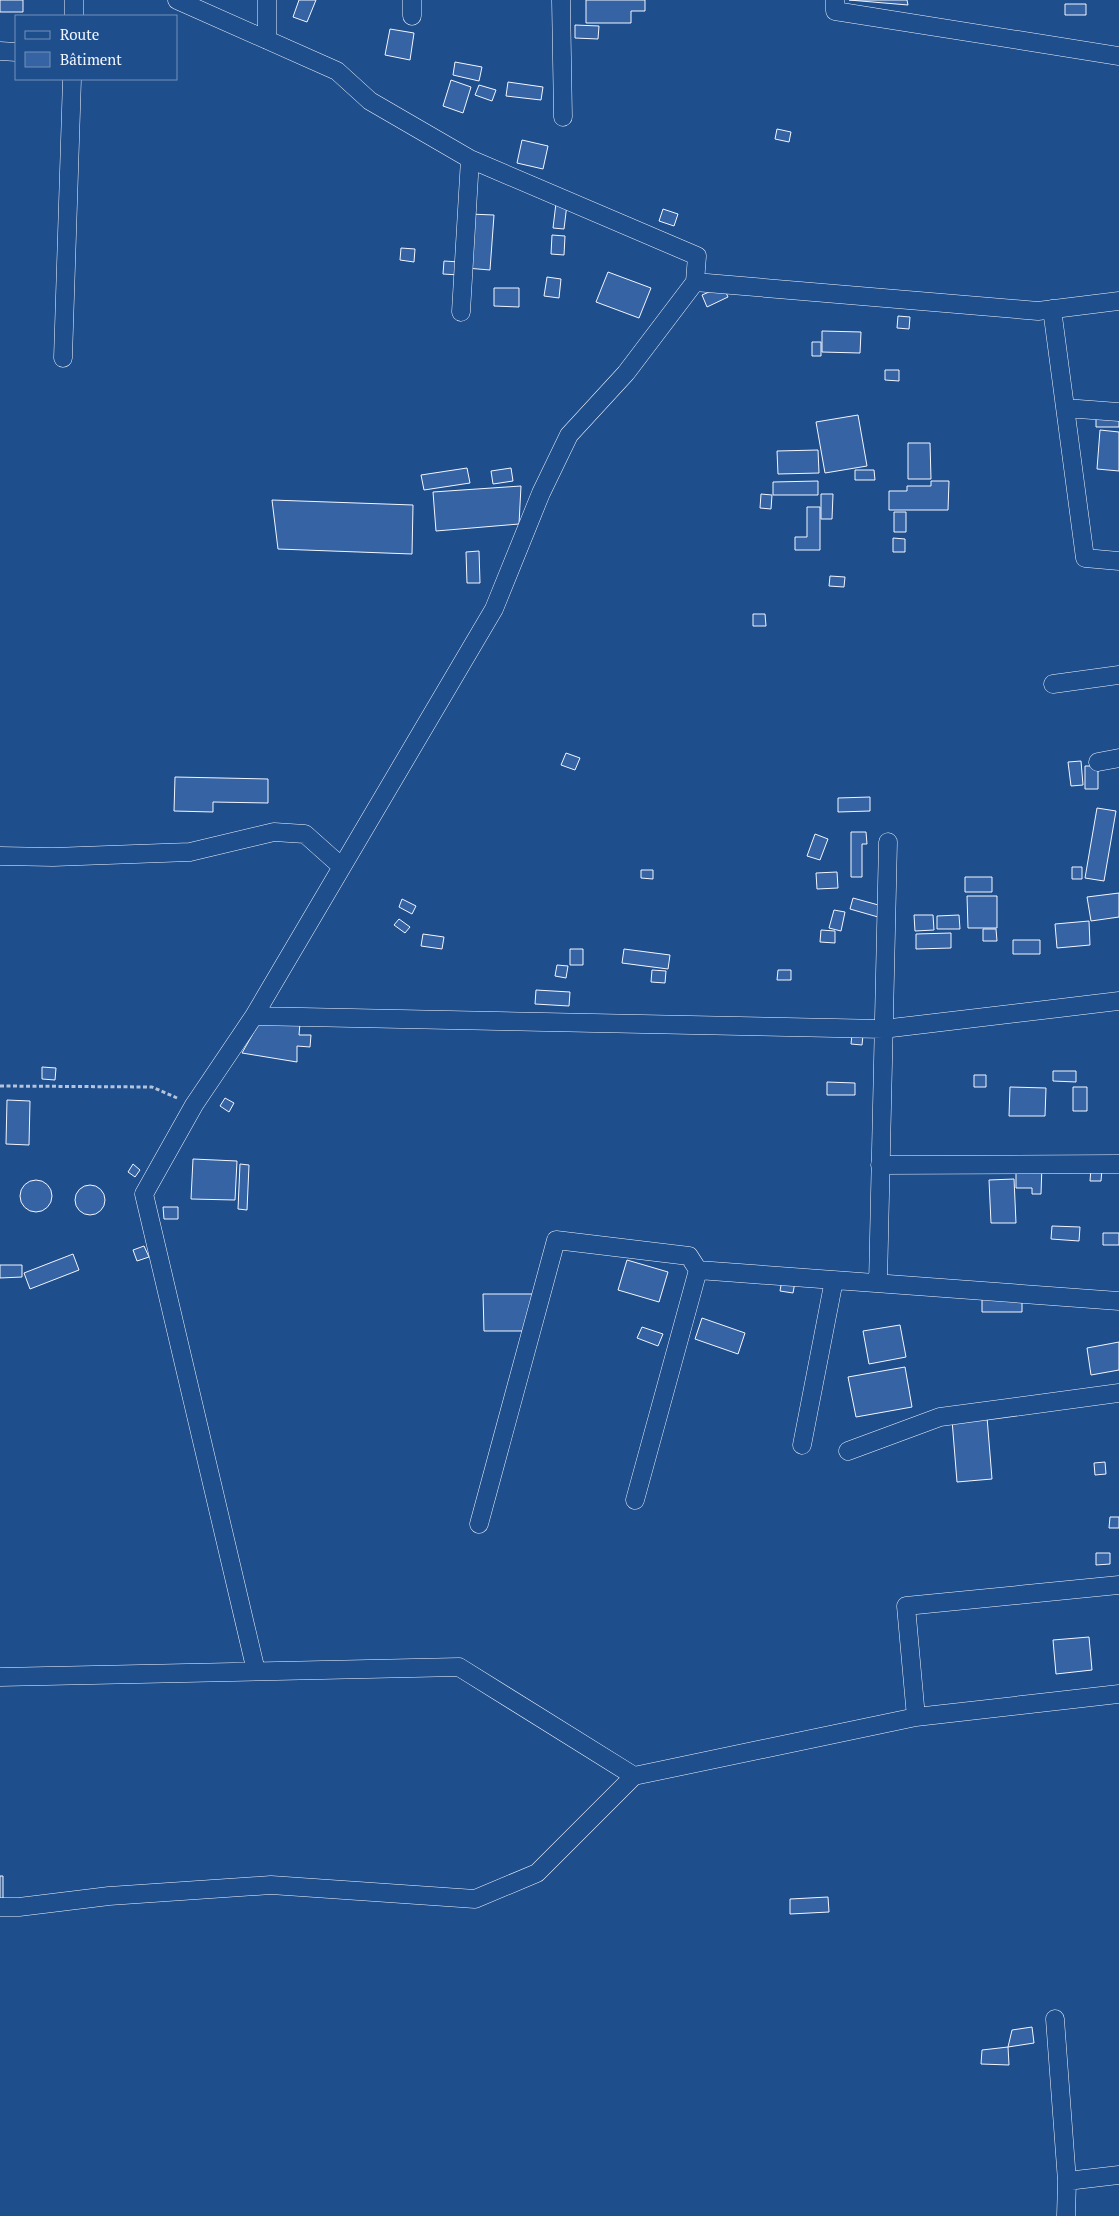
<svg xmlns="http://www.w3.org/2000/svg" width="1119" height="2216" font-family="'PT Serif',serif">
<rect width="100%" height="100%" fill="#1f4e8c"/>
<path fill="#3563a3" stroke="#f2f6ff" d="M0,0h23v12h-23z
M299,0h17l-9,22 -14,-5z
M586,0h59v11h-14v12h-45z
M849,0h58l1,5z
M1065,4h21v11h-21z
M575,25l24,1 -1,13 -23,-1z
M390,29l24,4 -4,27 -25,-5z
M455,62l27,5 -3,14 -26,-6z
M451,80l20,7 -8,26 -20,-7z
M508,82l35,5 -2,13 -35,-4z
M479,85l17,5 -4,11 -17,-6z
M777,129l14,3 -2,10 -14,-3z
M522,140l26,6 -5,23 -26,-6z
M556,203l11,1 -3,25 -11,-1z
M663,209l15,5 -4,12 -15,-5z
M469,214l25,1 -4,55 -24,-2z
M552,235l13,1 -1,19 -13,-1z
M401,248l14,1 -1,13 -14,-2z
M444,261l16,1 -1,13 -16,-1z
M608,272l43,16 -12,30 -43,-16z
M547,277l14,2 -2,19 -15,-2z
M723,286l5,11 -21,10 -5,-12z
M494,288h25v19l-25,-1z
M898,316l12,1 -1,12 -12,-1z
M822,331l39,1 -1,21 -38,-1z
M812,342h9v14h-9z
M885,370h14v11l-14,-1z
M1096,413l23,1v13h-23z
M858,415l9,51 -42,7 -9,-51z
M1100,430l19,2v39l-22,-2z
M908,443h22l1,36h-23z
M818,450l1,23 -41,1 -1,-23z
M467,468l3,15 -46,7 -3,-15z
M511,468l2,13 -20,3 -2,-13z
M855,470h19l1,10h-20z
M818,481v14h-45v-13z
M931,481h18l-1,29h-59v-19h18v-5h24z
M521,486l-2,38 -83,7 -3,-39z
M761,494l11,1 -1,14 -11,-1z
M821,494h12l-1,25h-11z
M272,500l141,5 -1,49 -134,-5z
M807,507h13v43h-25v-13h12z
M894,512h12v20h-12z
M893,538l12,1v13h-12z
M479,551l1,32h-13l-1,-31z
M830,576l15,1 -1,10 -15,-1z
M753,614h12l1,12h-13z
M566,753l14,5 -5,12 -14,-5z
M1081,761l2,24 -12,1 -3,-24z
M1085,766h13v23h-13z
M175,777l93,2v24l-55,-1v10l-39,-1z
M870,797v14l-32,1v-14z
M1097,808l19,3 -12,70 -19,-3z
M851,832h15l1,12h-5v33h-11z
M815,834l13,5 -8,21 -13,-4z
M1072,867h10v12h-10z
M641,870h12v9l-12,-1z
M837,872l1,16 -21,1 -1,-16z
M965,877h27v15h-27z
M1119,893v24l-28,4 -4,-24z
M967,896h30v32h-29z
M853,898l29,8 -4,11 -28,-8z
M402,899l14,7 -4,8 -13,-7z
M834,910l11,2 -4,19 -12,-3z
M914,915h19l1,15 -19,1z
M959,915l1,14h-23v-13z
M399,919l11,8 -5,6 -11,-8z
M1089,921l1,24 -33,3 -2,-24z
M983,929h13l1,12h-14z
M821,930l14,1v12l-15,-1z
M951,933v15l-35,1v-15z
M423,934l21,3 -2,12 -21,-3z
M1013,940h27v14h-27z
M570,949h13v16h-13z
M624,949l46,6 -2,14 -46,-6z
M557,965l11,1 -2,12 -11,-2z
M652,970l14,1 -1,12 -14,-1z
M778,970h13v10h-14z
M536,990l34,2 -1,14 -34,-2z
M267,1009l33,14 -1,12h12l-1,12 -13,-1v16l-55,-9z
M852,1034l11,1 -1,10 -11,-1z
M42,1067l14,1 -1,12 -13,-1z
M1053,1071h23v11l-23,-1z
M974,1075h12v12h-12z
M827,1082l28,1v12h-28z
M1010,1087l36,1 -1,28h-36z
M1073,1087h14v24h-14z
M225,1098l9,5 -5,9 -9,-6z
M7,1100l23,1 -1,44 -23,-1z
M193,1159l44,2 -2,39 -44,-1z
M133,1164l7,6 -5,7 -7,-5z
M240,1164l9,1 -2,45 -9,-1z
M1016,1164h26l-1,30h-9v-6h-16z
M1091,1168l11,1 -1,12h-11z
M1014,1179l2,44h-25l-2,-43z
M20 1196a16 16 0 1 1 32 0a16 16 0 1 1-32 0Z
M75 1200a15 15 0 1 1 30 0a15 15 0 1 1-30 0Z
M163,1207h15v12h-14z
M1052,1226l28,1 -1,14 -28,-2z
M1103,1233h16v12h-16z
M144,1246l5,11 -12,4 -4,-11z
M73,1254l6,16 -49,19 -6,-16z
M627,1260l41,12 -9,30 -41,-12z
M0,1265h22v12l-22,1z
M782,1279l13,3 -2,11 -13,-2z
M483,1294h53v37h-52z
M982,1297l40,1v14h-40z
M702,1318l43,15 -7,21 -43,-15z
M900,1325l6,32 -37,7 -6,-33z
M642,1327l21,7 -5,12 -21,-8z
M1119,1342v28l-28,5 -4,-27z
M905,1367l7,40 -56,10 -8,-40z
M987,1417l5,62 -35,3 -5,-62z
M1105,1462l1,12 -11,1 -1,-12z
M1110,1517h9v11h-10z
M1096,1553h14v11l-14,1z
M1089,1637l3,33 -36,4 -3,-34z
M0,1876h3v28h-3z
M828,1897l1,15 -39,2v-15z
M1032,2027l2,16 -26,4 4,-17z
M1008,2047l1,18 -28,-1 1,-14z"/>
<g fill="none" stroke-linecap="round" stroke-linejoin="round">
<defs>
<path id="minor" d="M177,0l160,71 33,30 100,58 227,97 -2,26 -69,91 -57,62 -28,58 -47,116 -240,407 -60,89 -50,89 112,477
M267,0v40
M412,0v16
M561,0l2,117
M835,0v11l284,45
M74,16v-16
M0,51l16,1
M695,282l343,29 81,-10
M1052,309l33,249 34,3
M461,312l9,-153
M63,358l9,-279
M1065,408l54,4
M1053,684l66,-9
M1098,762l21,-4
M0,856l53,1 137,-5 84,-20 31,2 37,33
M254,1016l629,13 236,-28
M880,1165l239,-1
M698,1270l421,31
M878,1283l10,-441
M802,1445l32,-165
M848,1451l92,-34 179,-24
M479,1524l77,-284 133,16 9,14 -63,230
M0,1677l459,-10 175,109
M916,1717l-10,-111 213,-21
M0,1907h19l90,-11 162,-11 204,14 62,-26 97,-97 282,-59 203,-23
M1055,2019l12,162 -1,35
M1067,2181l52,-6"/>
</defs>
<use href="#minor" stroke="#f2f6ff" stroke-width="19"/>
<path stroke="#b3c4dc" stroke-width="3" stroke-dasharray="4 2.5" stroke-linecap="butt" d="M0,1086l152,1 25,11"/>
<use href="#minor" stroke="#1f4e8c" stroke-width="18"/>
</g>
<rect x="15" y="15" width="162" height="65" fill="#1f4e8c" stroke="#7391ba"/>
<rect x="25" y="31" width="25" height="8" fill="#1f4e8c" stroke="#7391ba"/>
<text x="60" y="40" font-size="15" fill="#f2f6ff">Route</text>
<rect x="25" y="52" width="25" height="15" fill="#3563a3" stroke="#7391ba"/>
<text x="60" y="65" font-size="15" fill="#f2f6ff">Bâtiment</text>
</svg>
